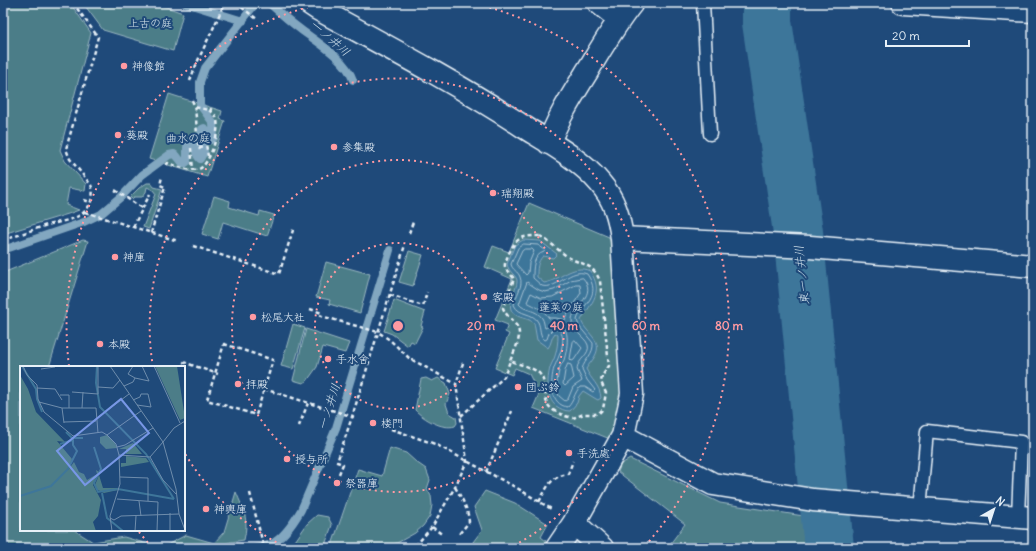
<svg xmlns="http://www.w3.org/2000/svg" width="1036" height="551" font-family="Delius,'Klee One',sans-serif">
<rect width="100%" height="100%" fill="#1f4a7a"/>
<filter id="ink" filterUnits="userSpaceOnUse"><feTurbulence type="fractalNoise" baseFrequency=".025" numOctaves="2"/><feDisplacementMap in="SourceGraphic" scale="8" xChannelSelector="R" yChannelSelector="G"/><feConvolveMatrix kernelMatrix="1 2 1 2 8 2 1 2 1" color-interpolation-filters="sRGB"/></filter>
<g filter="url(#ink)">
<path fill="#4c7d88" stroke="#9ab7c0" d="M3,3h67l21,30 -31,117 5,11 21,23 -1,7 -16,-3 -3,17 13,5 -11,4 -65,20z
M83,3h72l28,10 -10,38 -70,-21z
M169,94l53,17 -2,8 5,2 -18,56 -58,-18z
M147,183h4l3,4 8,2 -13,40 -6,-2 13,-33 -3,-4 -6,-3 -1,5 -4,5h-8l-2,2 -2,-2 9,-9z
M214,196l16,5 -1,6 30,9 1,-5 14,4 -7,21 -44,-14 -5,17 -16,-5z
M529,203l80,34 3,10 10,147 -12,45 -77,-31 6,-14 -10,-20 -14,-6 -3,7 -17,-7 14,-34 -4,-2 3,-7 -13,-5 17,-41 -27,-12 8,-21 16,6z
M83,240l5,1 -39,126h-28v163h53l19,12 31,-5 37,11 25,-13 28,8 10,-11 12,-40c8,19 13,27 8,48l-13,2 -19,6h-209v-275z
M409,251l14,4 -10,31 -14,-4z
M326,262l44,12 -10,39 -31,-9 1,-4 -14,-3z
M394,300l31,12 -4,14 2,1 -8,16 -4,-2 -3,5 -16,-12 -8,-3z
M293,324l12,4 -12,41 -12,-3z
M306,329l43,14 -4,10 -22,-6 -6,20 -10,14 -4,2 -10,-3z
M426,378l6,3 6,-3 8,5 4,11 -4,10 3,9 7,4 1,6 -2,3c-13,4 -31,-7 -40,-16l6,-31z
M390,448l16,5 10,9 10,7 4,11 -3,9 4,7 1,9 -2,11 -7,10 -8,7 -27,15h-57l27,-79 24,7z
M630,459l90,44 90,14 2,31h-145l18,-24 -67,-52 3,-8z
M485,491l30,12 33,21 -7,13 5,4 -4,7h-70l1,-6 9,-12 -8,-23z
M317,515l11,2 4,8 -8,23h-36l3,-1 16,-23z"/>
<path fill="#3e769a" stroke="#82a7c0" d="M523,240l17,1 17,13 -4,4 -10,-2c-6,6 -6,13 -6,21l7,6c15,-2 29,-20 46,-12 14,21 2,31 -9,49 4,13 23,20 14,36 -2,4 -6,8 -9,13 5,11 14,16 15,29l-3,2 -2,-1 -13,-8 -4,5 -2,7 -7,8c-6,0 -9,-2 -14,-5 -10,-8 -9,-27 -6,-38 1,-4 4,-8 5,-12 2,-6 3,-14 3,-21l-3,-2c-4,4 -3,10 -7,15l-11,-8 -3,-17c-5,-4 -8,-4 -14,-6 -19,-7 -4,-23 -3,-35 1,-6 -9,-10 -10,-18l8,-19z"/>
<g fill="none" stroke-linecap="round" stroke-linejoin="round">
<path stroke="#a4c0d2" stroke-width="1" d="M524,244l14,1 7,5 -1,2c-11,3 -11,16 -11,26l9,8c16,4 28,-19 45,-12 16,23 -5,29 -10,46l2,6 14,17c1,11 -8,16 -11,26l5,11 8,10 -2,2 -8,-5h-5c-6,6 -6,14 -12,20 -18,-2 -18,-26 -14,-39 4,-11 15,-29 4,-39h-5l-4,4 -2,6 -2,1c-6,-4 -4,-12 -7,-18 -5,-10 -19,-6 -24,-17 1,-9 10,-19 6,-28 -2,-6 -8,-7 -9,-13l7,-16z
M525,249h7l2,2 -5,12 -1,10 -2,2 -10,-11 6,-13z
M583,278c15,17 -9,27 -11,41 -1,13 13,17 16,26 3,9 -11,15 -11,24 1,4 4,8 5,12l-9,6 -5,12 -3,2 -6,-5c-3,-7 -2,-17 0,-25 0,-4 3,-7 5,-11 3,-10 8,-34 -7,-36 -5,-1 -8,3 -12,4 -1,-3 -1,-7 -3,-10 -6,-9 -18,-7 -23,-14l8,-22 12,8 6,2 9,-2 17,-10z
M576,285h4l1,8 -13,19 -3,8 -9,-2h-7c-6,-9 -13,-11 -22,-16l4,-9 10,5 11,-1z
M575,340l7,8 -8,12 -2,1 -2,-2 3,-17z
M568,364l3,1 3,13 -9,8 -2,-2 2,-13z"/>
<path stroke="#82a7c0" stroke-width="8" d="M185,3l58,18
M269,3c10,9 20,18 31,26 17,13 46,30 53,51
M3,250l81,-28 17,-8 20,-17 21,-22 27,-20 5,-1c5,2 5,7 10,10l3,-2v-15l3,-5c7,3 4,12 10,17l4,-7 -3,-12 1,-11 2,-1 4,3 3,9 3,-2 -1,-15 -13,-18v-23l5,-14 51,-65
M256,548c5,-1 11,-2 15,-4 13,-6 23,-22 30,-34l35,-82 54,-178"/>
<path stroke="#3e769a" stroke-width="50" d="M767,3v19l31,210 31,316"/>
<defs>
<path id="lane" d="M703,3l7,131
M920,509l7,-78 94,11 -3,75"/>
<path id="street" d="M309,3l9,6c70,38 140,75 206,118 26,16 56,32 76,56 14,16 19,33 22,55l188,9 223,19
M599,3l20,16
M903,3l130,8
M549,143c9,-26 25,-50 39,-73 14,-23 27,-46 44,-67
M623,436l90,48 100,16 220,18
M557,548l17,-25
M602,548l-28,-25 49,-87 9,-42 -10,-156"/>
</defs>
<use href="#lane" stroke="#e8f1f8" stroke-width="15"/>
<use href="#street" stroke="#e8f1f8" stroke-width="25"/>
<path stroke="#e8f1f8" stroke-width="2.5" stroke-dasharray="4 3" stroke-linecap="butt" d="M236,3l21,16
M190,81c9,-27 24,-51 34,-78
M192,100c7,16 2,33 8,50
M210,112l2,-6
M204,132l4,24
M191,148l2,22
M199,148l8,-1
M166,165l2,-2c9,3 23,9 31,6 11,-4 24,-44 16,-54 -5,-6 -13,-6 -20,-8
M115,190l28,19
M84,200l6,2
M85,212l93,29
M133,227l17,-33
M151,233l14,-46 -5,-2 2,-8
M409,233l4,-11
M540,236c10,6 18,14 28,21 15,9 24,5 32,24l9,85 -7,10 -1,6 5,11 -3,16 -4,4 -4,1h-11l-11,4c-9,-2 -25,-7 -27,-18 -2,-10 0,-19 -7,-27 -7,-6 -21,-9 -29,-12 4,-10 14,-26 6,-36 -5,-6 -10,-10 -13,-17l11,-29c-2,-4 -7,-7 -9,-12 -1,-4 2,-8 3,-12 9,-18 12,-19 32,-19z
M3,241c15,-6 29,-11 44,-16 11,-3 30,-5 38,-14 6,-6 10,-18 6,-26l-21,-26 -4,-10 32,-112 -25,-34
M193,246l86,28 15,-47
M390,295l33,11 4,-14
M310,309l12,4 -1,3 57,16 12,8 19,18 47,26
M224,344l49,16 -17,55 -49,-15z
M183,362l35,12
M264,389l90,28
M461,416l43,-39 6,-16
M299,426l9,-23
M391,429l44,15 82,44 36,22
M486,472l26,-61
M339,474l4,-10 -6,-2 15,-45 53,-172
M455,487c7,12 13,21 14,35l-10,12
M250,493l14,55
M539,502c9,-16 11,-25 29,-28l5,-13
M432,527l11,8
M401,548l16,-4 15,-17 23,-40 12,-26 -11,-77 8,-24"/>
<use href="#lane" stroke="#1f4a7a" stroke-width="12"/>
<use href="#street" stroke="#1f4a7a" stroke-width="22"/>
</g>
</g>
<g fill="none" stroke="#ff9aa2" stroke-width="2" stroke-dasharray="2 4">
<circle cx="398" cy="326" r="83"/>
<circle cx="398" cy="326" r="166"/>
<path d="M287 548A248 248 0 0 1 184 452M153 367A248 248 0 1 1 509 548"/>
<path d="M152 547A331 331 0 0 1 139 532M69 366A331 331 0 0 1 324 3M472 3A331 331 0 0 1 644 547"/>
</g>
<g fill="#ff9aa2" stroke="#1f4a7a" stroke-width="1.5">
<circle cx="124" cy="66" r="4"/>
<circle cx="118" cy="135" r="4"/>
<circle cx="334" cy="147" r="4"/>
<circle cx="493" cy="193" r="4"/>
<circle cx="115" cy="257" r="4"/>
<circle cx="484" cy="297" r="4"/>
<circle cx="253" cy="317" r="4"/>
<circle cx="100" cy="344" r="4"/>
<circle cx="328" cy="359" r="4"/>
<circle cx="238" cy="384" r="4"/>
<circle cx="518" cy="387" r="4"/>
<circle cx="373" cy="423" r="4"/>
<circle cx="569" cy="453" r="4"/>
<circle cx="287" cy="459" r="4"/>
<circle cx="337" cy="483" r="4"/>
<circle cx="206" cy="509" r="4"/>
</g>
<g text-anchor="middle" stroke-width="4" stroke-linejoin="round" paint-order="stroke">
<g font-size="11" fill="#d1e0e7" stroke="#1f4a7a">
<text x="150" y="27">上古の庭</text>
<text x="188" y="142">曲水の庭</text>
<text x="561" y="311">蓬莱の庭</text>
</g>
<g font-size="11" fill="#e8f1f8" stroke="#1f4a7a" text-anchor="start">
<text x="132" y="70">神像館</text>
<text x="126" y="139">葵殿</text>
<text x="342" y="151">参集殿</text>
<text x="501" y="197">瑞翔殿</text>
<text x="123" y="261">神庫</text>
<text x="492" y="301">客殿</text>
<text x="261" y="321">松尾大社</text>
<text x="108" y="348">本殿</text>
<text x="336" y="363">手水舍</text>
<text x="246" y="388">拝殿</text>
<text x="526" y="391">団ぶ鈴</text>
<text x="381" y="427">楼門</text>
<text x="577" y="457">手洗處</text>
<text x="295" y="463">授与所</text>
<text x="345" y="487">祭器庫</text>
<text x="214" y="513">神輿庫</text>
</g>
<g font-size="12" font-style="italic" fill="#cedfea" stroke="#1f4a7a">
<text transform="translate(330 38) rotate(41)" y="4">一ノ井川</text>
<text transform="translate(802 275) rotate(-96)" y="4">東一ノ井川</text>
<text transform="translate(329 407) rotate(-72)" y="4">一ノ井川</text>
</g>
</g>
<g transform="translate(20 366)">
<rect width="165" height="165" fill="#1f4a7a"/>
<path d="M135,0h22l8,52 -5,2zM0,9l8,14 8,23 29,30 -8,-1 15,18 -4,11 6,-8 5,10 5,2 3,6 10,-6 -1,-4 3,2 -6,13 8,15 -3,16 -5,6 3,9h-76zM87,69l8,8 2,5 -11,1 -6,-6v-6zM113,77l9,11h-16v-5h-7zM106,90l20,2 3,4 -28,5v-4h5zM79,109l4,13h15v2l-14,3 -8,-4 -1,-4z" fill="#4c7d88"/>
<path fill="none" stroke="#3e769a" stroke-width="2" d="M2,0l14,23 1,10 5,13M77,0l-1,17 4,24 46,47 28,45M46,66l6,6h11M40,78l13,-4M74,81l7,22 -7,14 4,9 20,-3 56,10M82,127l5,25 16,13M0,130l31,-10 17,-17 9,-18 -4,-6v-7"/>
<path fill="none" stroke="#6f8dac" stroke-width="1" d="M3,0l4,9 10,10 1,14 6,13 29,24 29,-4 5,3 34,-24M90,0l53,76 13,47 3,25 6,16M113,0l-5,8 7,4M134,0l26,57M21,3l14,-2M104,20l9,-4 2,-4 14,3 -7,-15M78,21l15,1 7,-8M17,22l18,1 7,11M52,26l26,2v-28M40,29h9v13M113,34l7,-3 1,-3h7l3,13 -14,-2M19,36l23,6h34l2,25M42,42l2,15M62,42l1,-16M77,52l32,-24M44,56l32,-1M87,69l9,9 3,11 31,2 13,-15M143,76l11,-14 11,-7M97,81l8,-2 28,-17M130,91l13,23 13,14M100,111l28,1v23M97,133l41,3 -1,29M119,135l2,15M90,152l4,2 7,-4 58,-2M92,165l-2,-15 10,-32 -1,-29M115,165l1,-15M150,165v-18"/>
<path fill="#7897e6" fill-opacity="0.15" stroke="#7897e6" stroke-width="2" d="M101,33l28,34 -64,52 -28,-34z"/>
<rect width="165" height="165" fill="none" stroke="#e8f1f8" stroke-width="2"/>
</g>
<circle cx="398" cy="326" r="6" fill="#ff9aa2" stroke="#1f4a7a" stroke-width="2"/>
<g font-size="12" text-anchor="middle" font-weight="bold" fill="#ff9aa2" stroke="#1f4a7a" stroke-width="4" stroke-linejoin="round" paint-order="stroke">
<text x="481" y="330">20 m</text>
<text x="564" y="330">40 m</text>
<text x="646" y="330">60 m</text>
<text x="729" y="330">80 m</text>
</g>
<rect width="1036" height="551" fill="none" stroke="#1f4a7a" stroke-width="16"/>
<rect x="8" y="8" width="1020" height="535" fill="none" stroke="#e8f1f8" stroke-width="1.5" filter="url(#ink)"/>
<g transform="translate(994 509) rotate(39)" stroke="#1f4a7a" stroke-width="3" paint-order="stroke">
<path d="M0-3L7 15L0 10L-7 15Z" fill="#e8f1f8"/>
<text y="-6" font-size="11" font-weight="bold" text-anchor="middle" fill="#e8f1f8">N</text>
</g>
<path d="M886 40v6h83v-6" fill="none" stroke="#e8f1f8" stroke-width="2"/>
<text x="892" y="40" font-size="12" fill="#e8f1f8" stroke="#1f4a7a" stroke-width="3" paint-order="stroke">20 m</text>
</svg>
